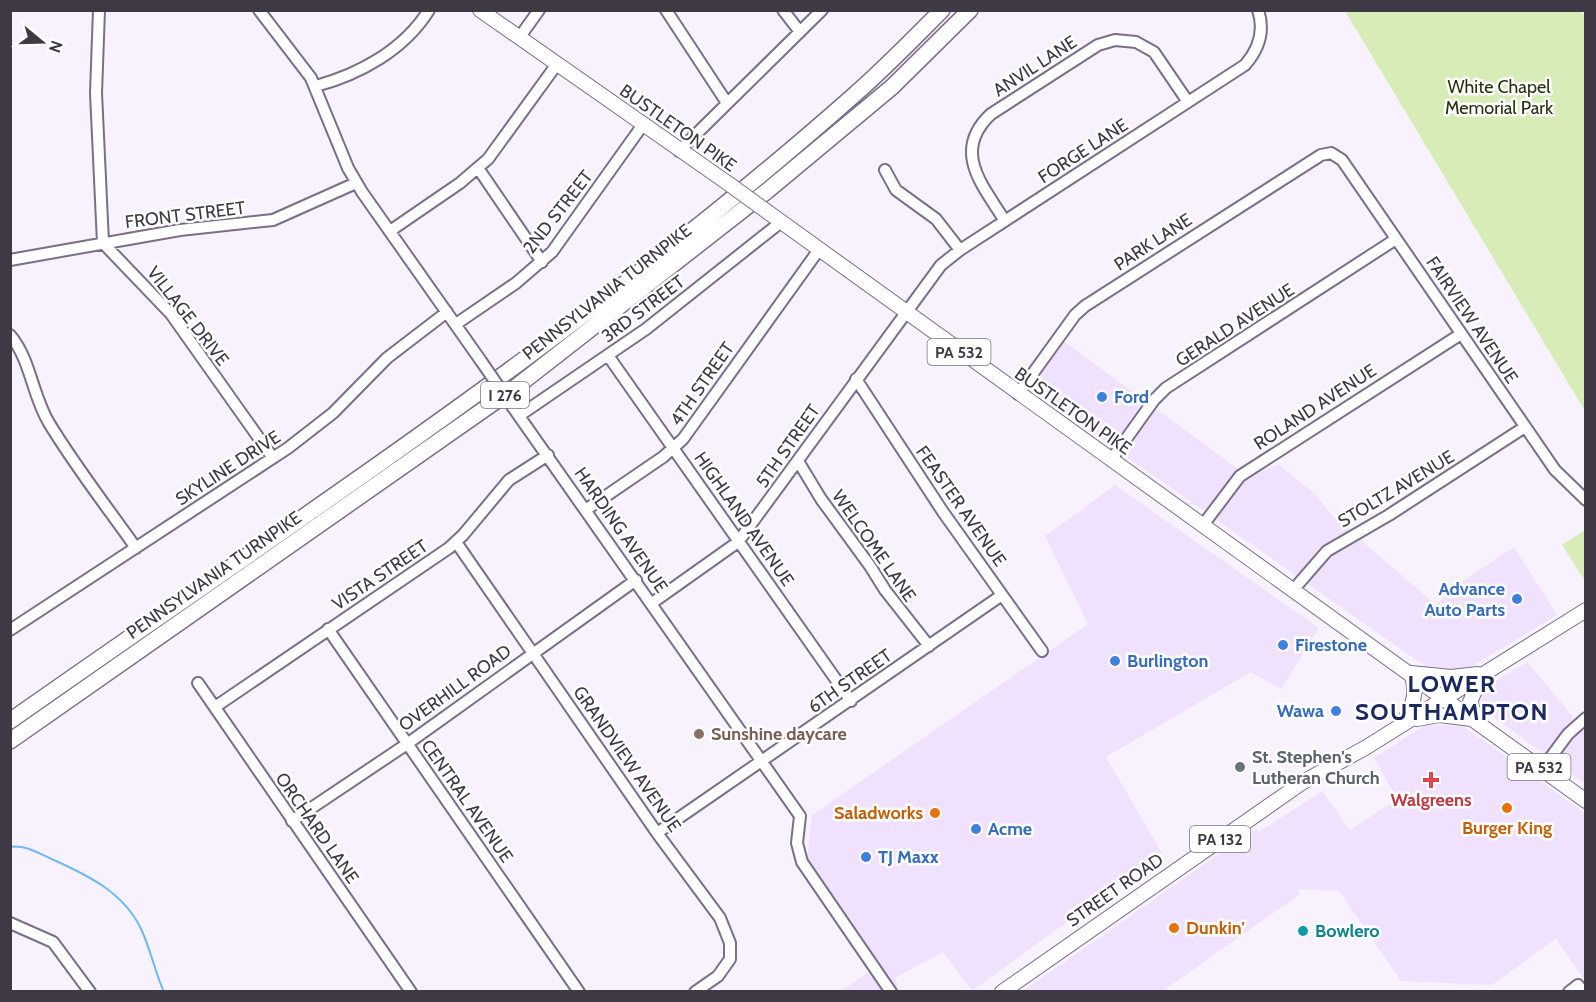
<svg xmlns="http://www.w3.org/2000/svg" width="1596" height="1002" font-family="Cabin,sans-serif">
<rect width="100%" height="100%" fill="#f8f2fe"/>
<path fill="#f0e2ff" d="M1062,340l187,137 29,-13 36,29 18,22 104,90 15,-16 63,-42 43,68 -88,53 -16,5 -27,-6 -397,-279z
M1115,485l204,143 -38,61 -30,-17 -145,85 56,96 -190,138 -29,-39 -48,26 4,13h-58l39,-27 -73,-105 5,-44 276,-191 -43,-88z
M1527,662l48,57 10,-5v70l-105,-77 4,-19z
M1425,725l38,1 122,87v168l-29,-42 -64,46 -91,-4 -62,-90 -42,-2 3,5 -137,97h-140l233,-163 3,4 63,-41 28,39 47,-31 -23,-41z"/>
<path fill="#d8ecb7" d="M1581,11l5,7 -1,393 -240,-400z
M1585,530v51l-23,-36z"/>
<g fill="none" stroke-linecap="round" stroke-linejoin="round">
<path stroke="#6db9f8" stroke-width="2" d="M10,847c15,-3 30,7 44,13 35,16 71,33 88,71 9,20 13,41 22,61"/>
<defs>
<path id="minor" d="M99,10l-3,83 7,150 68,71 102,144
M259,10l52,68 37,90 14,24 119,169
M666,10l61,93
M783,10l17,22
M519,38l20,-28
M316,86c44,-12 88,-36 113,-76
M679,151l143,-141
M478,168l64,94
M885,170l11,20 40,29 24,31
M1005,221c-22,-35 -54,-70 -14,-107l107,-69 17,-5 21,2 18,10 34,50
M390,231l70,-48 28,-24 69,-95
M10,260l170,-30 93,-10 83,-37
M456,324l60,-41 36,-31 90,-126
M10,335c21,25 22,60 39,88 26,43 58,84 87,125
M609,357l242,344
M856,379l87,133 99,139
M1018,394l57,-79 10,-9 236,-151 10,-2 11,7 213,310 31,30
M512,406l288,410 -3,27 5,19 89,130
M520,415l126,-86 135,-107
M1111,460l43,-60 12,-12 230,-149
M798,461l23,38 49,67 15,24 44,56
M587,509l76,-52 20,-18 135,-188
M1203,525l37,-49 221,-142
M456,542l201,291 63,85 10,25v16l-12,17 -23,16
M1294,589l33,-38 62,-36 136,-88
M652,603l86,-61 203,-277 19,-15 285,-185c14,-16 20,-34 13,-55
M328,629l251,363
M10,630l278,-182 45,-35 54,-55 60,-46
M198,683l213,309
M215,707l234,-159 14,-13 46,-55 39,-25
M1542,769l26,-35 18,-16
M292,821l115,-77 229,-164
M657,833l345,-238
M10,923l43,19 37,50
M1569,992l9,-7 5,7"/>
<path id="major" d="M480,10l249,174
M769,213c271,197 545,391 817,588
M1417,719l22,-4 33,4
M1477,720l-7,-18 12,-27
M1404,722c9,-18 14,-29 7,-49l40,4 27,-3
M1002,992l301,-210 62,-34 221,-138"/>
<path id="highway" d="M10,721c286,-201 581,-393 843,-625 31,-27 60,-57 89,-86
M10,741l506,-354 251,-196 125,-104 78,-77"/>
</defs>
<use href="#minor" stroke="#7b6e89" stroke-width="14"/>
<use href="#major" stroke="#7b6e89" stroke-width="16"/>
<use href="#highway" stroke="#7b6e89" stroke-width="18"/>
<use href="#minor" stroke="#fff" stroke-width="10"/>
<use href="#major" stroke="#fff" stroke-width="14"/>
<use href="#highway" stroke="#fff" stroke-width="15"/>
<defs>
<path id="minor-bridge" d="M481,361l31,45"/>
<path id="major-bridge" d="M729,184l40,29"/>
</defs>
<use href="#minor-bridge" stroke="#7b6e89" stroke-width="14" stroke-linecap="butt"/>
<use href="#major-bridge" stroke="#7b6e89" stroke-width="16" stroke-linecap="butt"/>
<use href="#minor-bridge" stroke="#fff" stroke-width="10"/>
<use href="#major-bridge" stroke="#fff" stroke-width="14"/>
</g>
<g fill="#3f7fe0" stroke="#fff" stroke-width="2">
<circle cx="1102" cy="397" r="6"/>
<circle cx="1517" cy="599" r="6"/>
<circle cx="1283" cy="645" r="6"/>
<circle cx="1115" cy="661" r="6"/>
<circle cx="1336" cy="711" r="6"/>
<circle cx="976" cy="829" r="6"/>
<circle cx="866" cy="857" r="6"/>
</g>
<circle fill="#8d6e63" stroke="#fff" stroke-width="2" cx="699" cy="734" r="6"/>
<circle fill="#6b7280" stroke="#fff" stroke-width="2" cx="1240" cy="767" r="6"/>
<path fill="#e0444e" stroke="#fff" stroke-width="2" d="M1428 771h6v6h6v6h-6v6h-6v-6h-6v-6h6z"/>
<g fill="#e8710a" stroke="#fff" stroke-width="2">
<circle cx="1507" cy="808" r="6"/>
<circle cx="935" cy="813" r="6"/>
<circle cx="1174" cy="928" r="6"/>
</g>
<circle fill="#0f9aa8" stroke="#fff" stroke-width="2" cx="1303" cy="931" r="6"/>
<g text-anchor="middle" stroke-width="5" stroke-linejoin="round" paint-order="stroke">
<g fill="#fff" stroke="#79747d" stroke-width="1.5">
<rect x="927.5" y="339" width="63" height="26" rx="4.5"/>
<rect x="481" y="382" width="48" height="26" rx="4.5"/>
<rect x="1507.5" y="754" width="63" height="26" rx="4.5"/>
<rect x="1190" y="826" width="60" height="26" rx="4.5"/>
</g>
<g font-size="16" font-weight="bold" fill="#3f3945">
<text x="959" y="358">PA 532</text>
<text x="505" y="401">I 276</text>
<text x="1539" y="773">PA 532</text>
<text x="1220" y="845">PA 132</text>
</g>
<g font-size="18" fill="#3f3945" stroke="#fff">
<text transform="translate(1035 66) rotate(-33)" y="6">ANVIL LANE</text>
<text transform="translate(678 128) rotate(35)" y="6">BUSTLETON PIKE</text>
<text transform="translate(1083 151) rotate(-33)" y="6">FORGE LANE</text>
<text transform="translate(558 212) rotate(-52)" y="6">2ND STREET</text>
<text transform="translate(185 215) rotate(-7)" y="6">FRONT STREET</text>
<text transform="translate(1153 242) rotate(-33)" y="6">PARK LANE</text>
<text transform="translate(607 292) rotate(-38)" y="6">PENNSYLVANIA TURNPIKE</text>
<text transform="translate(643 309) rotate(-37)" y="6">3RD STREET</text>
<text transform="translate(188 316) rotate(52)" y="6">VILLAGE DRIVE</text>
<text transform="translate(1472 320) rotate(56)" y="6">FAIRVIEW AVENUE</text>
<text transform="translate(1235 325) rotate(-33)" y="6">GERALD AVENUE</text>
<text transform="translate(702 384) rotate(-55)" y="6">4TH STREET</text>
<text transform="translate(1315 407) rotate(-33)" y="6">ROLAND AVENUE</text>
<text transform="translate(1073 411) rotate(35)" y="6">BUSTLETON PIKE</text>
<text transform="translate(788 446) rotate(-55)" y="6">5TH STREET</text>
<text transform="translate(228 468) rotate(-33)" y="6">SKYLINE DRIVE</text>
<text transform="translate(1396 489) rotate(-31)" y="6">STOLTZ AVENUE</text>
<text transform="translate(961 506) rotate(55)" y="6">FEASTER AVENUE</text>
<text transform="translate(744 519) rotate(55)" y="6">HIGHLAND AVENUE</text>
<text transform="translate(621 530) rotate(55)" y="6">HARDING AVENUE</text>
<text transform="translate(874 546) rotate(55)" y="6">WELCOME LANE</text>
<text transform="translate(214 575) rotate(-35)" y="6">PENNSYLVANIA TURNPIKE</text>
<text transform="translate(380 575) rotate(-34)" y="6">VISTA STREET</text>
<text transform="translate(850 681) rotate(-35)" y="6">6TH STREET</text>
<text transform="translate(455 688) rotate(-36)" y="6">OVERHILL ROAD</text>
<text transform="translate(627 759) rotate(55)" y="6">GRANDVIEW AVENUE</text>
<text transform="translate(467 801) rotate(55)" y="6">CENTRAL AVENUE</text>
<text transform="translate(317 828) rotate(55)" y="6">ORCHARD LANE</text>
<text transform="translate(1115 890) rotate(-35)" y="6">STREET ROAD</text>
</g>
<g font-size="18" fill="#26320d" stroke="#fff">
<text x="1499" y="93">White Chapel<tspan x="1499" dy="21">Memorial Park</tspan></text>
</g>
<g font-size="18" font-weight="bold" fill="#366cbe" stroke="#fff" text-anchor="start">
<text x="1114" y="403">Ford</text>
<text x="1505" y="595" text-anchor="end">Advance<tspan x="1505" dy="21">Auto Parts</tspan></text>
<text x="1295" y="651">Firestone</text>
<text x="1127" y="667">Burlington</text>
<text x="1324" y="717" text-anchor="end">Wawa</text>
<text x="988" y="835">Acme</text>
<text x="878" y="863">TJ Maxx</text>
</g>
<g font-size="18" font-weight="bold" fill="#785e54" stroke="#fff" text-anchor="start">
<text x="711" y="740">Sunshine daycare</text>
</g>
<g font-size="18" font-weight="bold" fill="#5b616d" stroke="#fff" text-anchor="start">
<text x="1252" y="763">St. Stephen's<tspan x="1252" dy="21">Lutheran Church</tspan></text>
</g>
<g font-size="18" font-weight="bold" fill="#be3a42" stroke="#fff">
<text x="1431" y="806">Walgreens</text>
</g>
<g font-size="18" font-weight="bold" fill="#c56008" stroke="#fff" text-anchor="end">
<text x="923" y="819">Saladworks</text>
<text x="1507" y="834" text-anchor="middle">Burger King</text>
<text x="1186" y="934" text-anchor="start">Dunkin'</text>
</g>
<g font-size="18" font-weight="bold" fill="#0d838f" stroke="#fff" text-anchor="start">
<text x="1315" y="937">Bowlero</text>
</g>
<g font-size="24" font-weight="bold" letter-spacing="1.5" fill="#1b2961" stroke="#fff">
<text x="1452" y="692">LOWER<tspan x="1452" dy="28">SOUTHAMPTON</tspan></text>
</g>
</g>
<rect width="1596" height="1002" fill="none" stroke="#3f3945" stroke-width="24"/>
<g transform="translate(42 42) rotate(109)" stroke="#ffffff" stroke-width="4.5" paint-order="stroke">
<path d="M0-4.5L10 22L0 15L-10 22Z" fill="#3f3945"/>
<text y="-9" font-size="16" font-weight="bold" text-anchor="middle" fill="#3f3945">N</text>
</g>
</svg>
